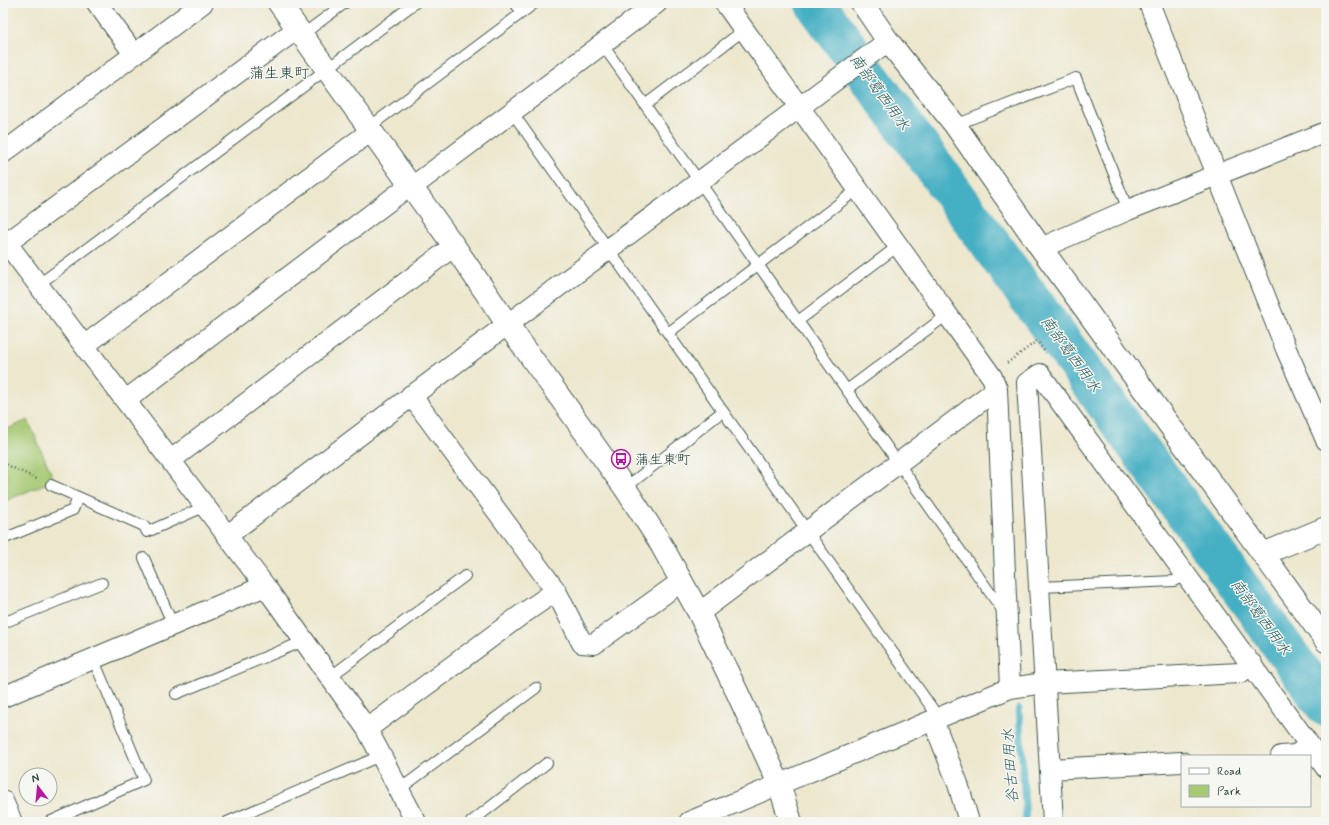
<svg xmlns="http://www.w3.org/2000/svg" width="1329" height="825" font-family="Mynerve,'Klee One',sans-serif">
<rect width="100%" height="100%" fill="#f6f6f2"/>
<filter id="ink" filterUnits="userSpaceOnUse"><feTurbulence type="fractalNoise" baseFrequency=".025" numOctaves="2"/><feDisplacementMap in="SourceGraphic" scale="8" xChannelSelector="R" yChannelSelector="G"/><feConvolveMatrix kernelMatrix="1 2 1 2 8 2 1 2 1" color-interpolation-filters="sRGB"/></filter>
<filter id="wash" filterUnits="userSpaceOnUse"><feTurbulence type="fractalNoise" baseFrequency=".012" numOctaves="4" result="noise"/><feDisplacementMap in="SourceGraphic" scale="16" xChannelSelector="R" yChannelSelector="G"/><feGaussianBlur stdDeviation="0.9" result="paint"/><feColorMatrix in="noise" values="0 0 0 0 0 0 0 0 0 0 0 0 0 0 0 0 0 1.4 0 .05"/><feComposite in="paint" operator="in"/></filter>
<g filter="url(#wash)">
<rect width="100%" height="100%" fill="#ede7cd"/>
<path fill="#a6c972" stroke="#628353" d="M28,420l26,60 -51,22v-71z"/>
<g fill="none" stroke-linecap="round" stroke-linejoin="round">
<path stroke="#45afc3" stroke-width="7" d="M1019,709l7,113"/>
<path stroke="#45afc3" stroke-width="41" d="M815,3l511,703"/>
</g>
</g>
<g filter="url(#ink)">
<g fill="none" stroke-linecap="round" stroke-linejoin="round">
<defs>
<path id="service" d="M515,3l7,10
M302,35l43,-32
M602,44l401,567
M645,105l99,-75
M512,112l427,606
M955,125l121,-47 52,132
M368,128l167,-125
M38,285l377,-282
M798,321l100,-75
M668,333l190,-144
M847,390l101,-76
M51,485l93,41 3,6 59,-26
M625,488l98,-77
M3,539l70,-29 5,-13
M144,558l29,67
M1040,587l134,-6 12,-7
M3,623l99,-40
M330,677l135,-101
M176,694l128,-53
M400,789l136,-101
M49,822l95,-42 -51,-122
M227,822l153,-66
M471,822l76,-59"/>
<path id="minor" d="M97,3l37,51
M725,3l267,374 5,12 13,299
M1149,3l137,346 40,91
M3,153l200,-150
M412,187l245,-184
M3,238l262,348 102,143 49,93
M7,243l290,-214
M1041,248l87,-38 198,-78
M85,345l286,-214
M411,395l145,196 26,52 12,1 88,-63
M126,400l284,-215
M171,460l283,-214
M228,535c218,-167 440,-329 660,-494
M699,613l298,-224
M3,697l262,-111
M933,720l25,64 11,38
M367,729l154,-114 35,-24
M1281,756l14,-1 15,-9
M1050,769l132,-7
M3,801l9,21
M689,822l321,-134 34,-5 196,-10 12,-9
M1053,822l-26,-439 13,-9 286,394"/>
<path id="tertiary" d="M279,3l175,243 54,79 117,163 33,51 41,74 39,81 41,90 12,38
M862,3l26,38 67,84 86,123 285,393
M1263,554l63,-26"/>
</defs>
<use href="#service" stroke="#3e564b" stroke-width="12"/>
<use href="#minor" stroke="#3e564b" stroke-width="22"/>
<use href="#tertiary" stroke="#3e564b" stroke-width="24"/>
<path stroke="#3e564b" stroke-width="2.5" stroke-dasharray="1 3" stroke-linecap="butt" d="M1007,363l30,-22 9,12
M3,463l34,16"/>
<use href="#service" stroke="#fff" stroke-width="10"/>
<use href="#minor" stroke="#fff" stroke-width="20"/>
<use href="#tertiary" stroke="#fff" stroke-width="22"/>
</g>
</g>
<defs>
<symbol id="bus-ring" viewBox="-11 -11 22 22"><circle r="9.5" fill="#f6f6f2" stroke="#b5179e" stroke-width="1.5"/><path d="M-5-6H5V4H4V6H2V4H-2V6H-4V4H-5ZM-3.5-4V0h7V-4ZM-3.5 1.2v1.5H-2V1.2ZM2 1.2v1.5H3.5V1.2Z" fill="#b5179e"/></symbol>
</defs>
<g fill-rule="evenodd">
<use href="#bus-ring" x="610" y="448" width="22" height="22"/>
</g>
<g text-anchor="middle" stroke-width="3" stroke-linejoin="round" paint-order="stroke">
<g font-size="14" fill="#1f3d34" stroke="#f6f6f2" text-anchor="start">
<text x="635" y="464">蒲生東町</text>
</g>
<g font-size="15" fill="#1f3d34" stroke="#f6f6f2">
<text x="279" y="78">蒲生東町</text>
</g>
<g font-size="15" font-style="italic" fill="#2a5f5f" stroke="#f6f6f2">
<text transform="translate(880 92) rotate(54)" y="5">南部葛西用水</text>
<text transform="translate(1071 354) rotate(54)" y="5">南部葛西用水</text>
<text transform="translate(1261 617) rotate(54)" y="5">南部葛西用水</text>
<text transform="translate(1010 766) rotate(-94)" y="5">谷古田用水</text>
</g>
</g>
<rect width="1329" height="825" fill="none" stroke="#f6f6f2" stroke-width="16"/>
<rect x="1181" y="755" width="130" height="52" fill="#f6f6f2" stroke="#a0aca6"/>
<rect x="1189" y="768" width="20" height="6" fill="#ffffff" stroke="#a0aca6"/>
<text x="1217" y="775" font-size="12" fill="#1f3d34">Road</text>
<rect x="1189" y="785" width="20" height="12" fill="#a6c972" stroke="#a0aca6"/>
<text x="1217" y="795" font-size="12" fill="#1f3d34">Park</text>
<g transform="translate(38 787) rotate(344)"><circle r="19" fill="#f6f6f2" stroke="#a0aca6"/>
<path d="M0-3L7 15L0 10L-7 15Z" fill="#b5179e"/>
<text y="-6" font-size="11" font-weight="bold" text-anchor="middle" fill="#1f3d34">N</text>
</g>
</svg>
